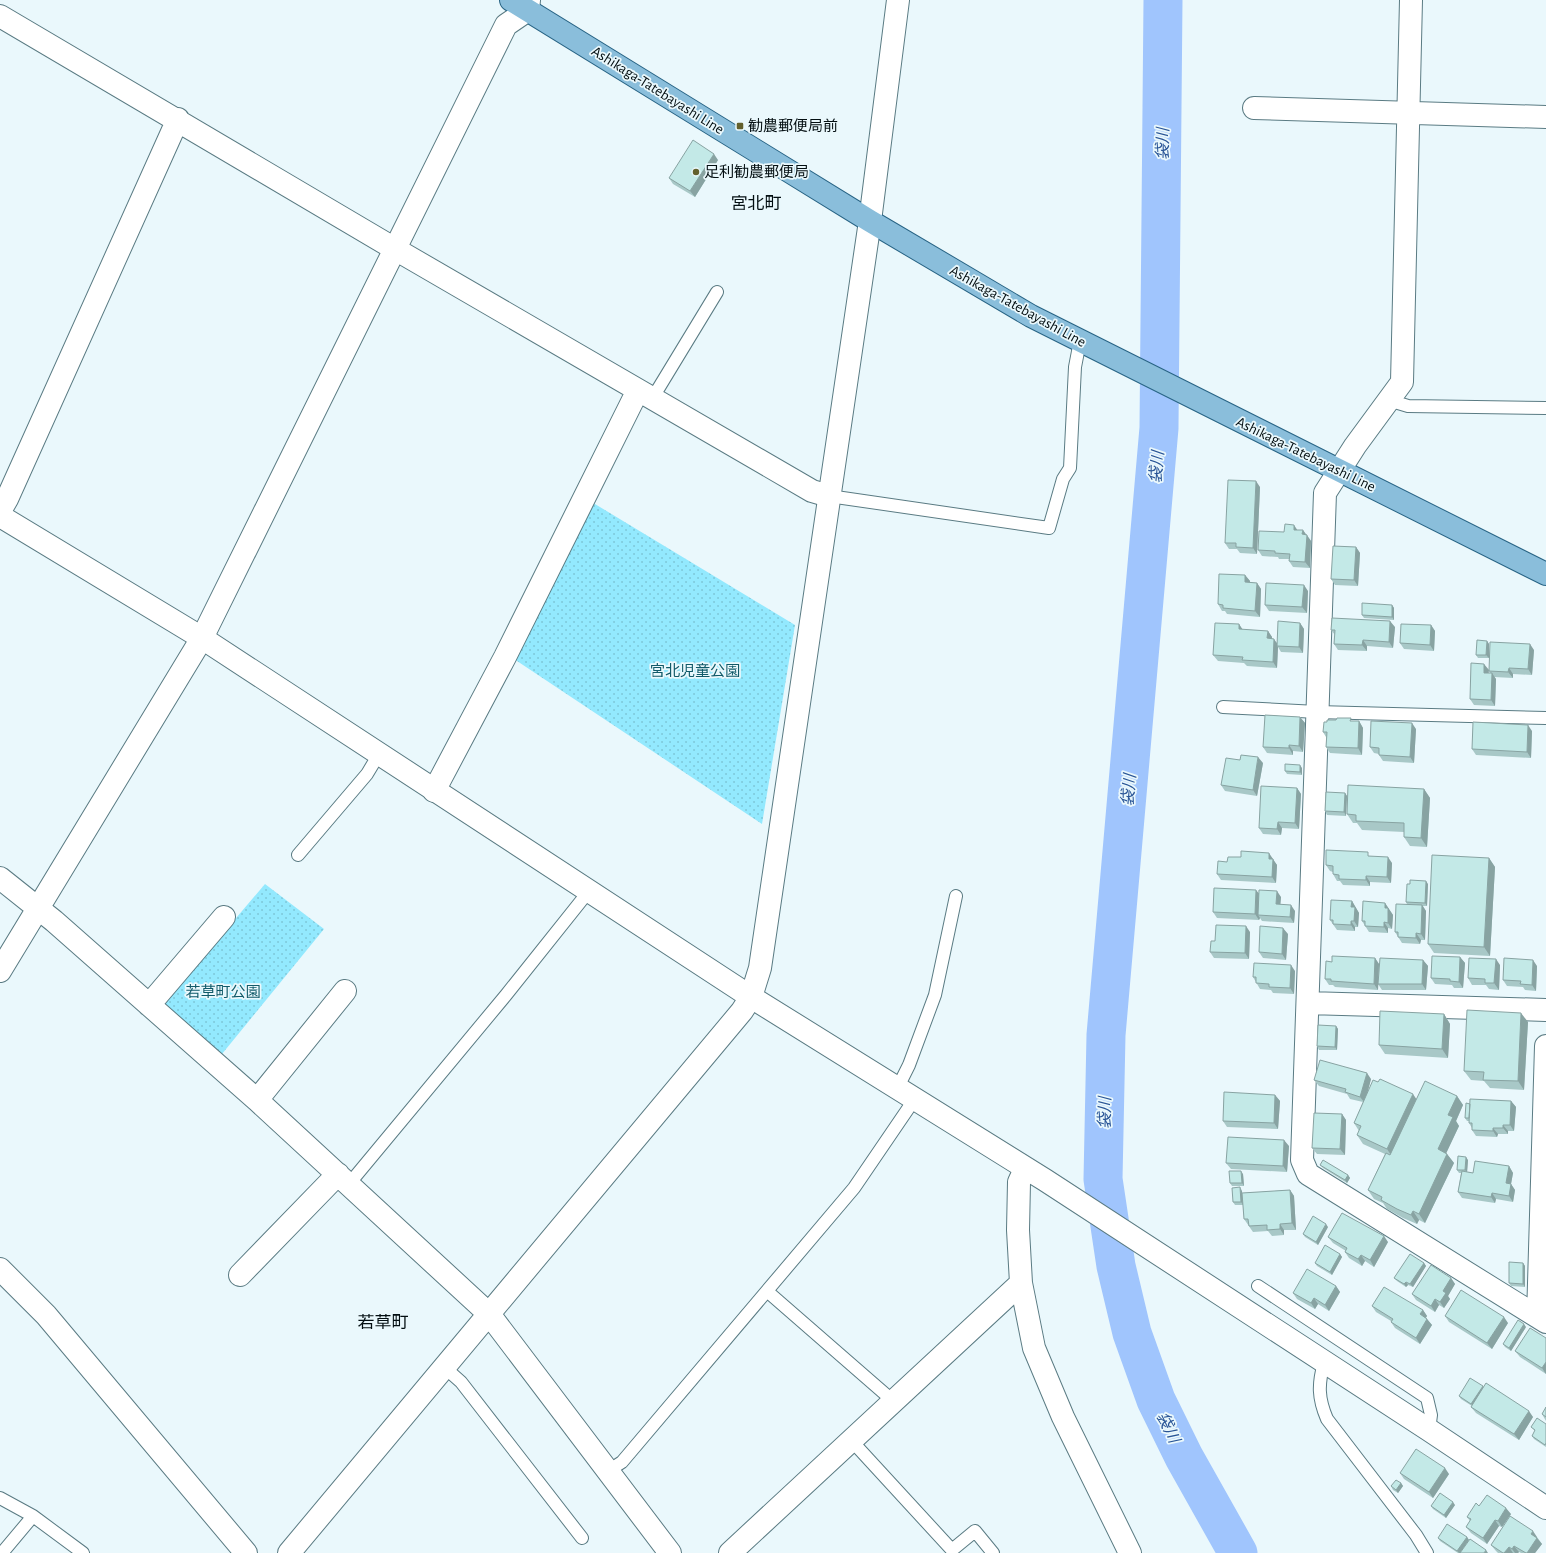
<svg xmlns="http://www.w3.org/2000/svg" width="1546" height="1553" font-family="'Alegreya Sans','Noto Sans JP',sans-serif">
<defs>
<pattern id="green-dots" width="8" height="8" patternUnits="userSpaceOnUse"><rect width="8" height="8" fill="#93e9fe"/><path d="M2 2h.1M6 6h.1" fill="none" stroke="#7dc7d9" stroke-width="1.8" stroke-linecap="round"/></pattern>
</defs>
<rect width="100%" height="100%" fill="#eaf8fc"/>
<path fill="url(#green-dots)" d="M590,501l205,124 -33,199 -248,-165z
M265,884l59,45 -102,125 -58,-51z"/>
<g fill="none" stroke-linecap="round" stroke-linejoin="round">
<path stroke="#a0c5fd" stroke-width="39" d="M1163,0l-4,428 -53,607 -3,144 13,87 16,67 24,67 28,57 54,96"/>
<defs>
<path id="service" d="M652,399l65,-107
M1388,400l20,6 138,2
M829,496l220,32 14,-49 7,-11 5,-101 5,-26
M1223,707l94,5 229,6
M298,855l69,-81 12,-20
M897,1089l12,-24 26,-70 21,-99
M349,1184l157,-189 83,-104
M1258,1286l169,112 4,17 -2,15
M768,1292l124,108
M1324,1363c-6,21 -6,35 3,56l89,116 11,18
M443,1366l18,16 121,156
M850,1439l102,111 23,-19 18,22
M608,1471l14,-9 232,-274 60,-88
M0,1498l33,18 50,37
M2,1553l31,-37"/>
<path id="minor" d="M1411,0l-9,382 -47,64 -30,47 -23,667 6,14 238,148
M0,16l395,233 417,242 17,5
M1254,108l292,9
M0,511l7,-12 171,-380
M434,791l71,-134 133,-267
M0,878l54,43 203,179 232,214 181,239
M0,971l202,-333 304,-613 22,-15 1,-10
M1308,1003l238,7
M149,1005l75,-88
M257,1100l88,-109
M1025,1169l-6,13 -1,48 3,53 13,65 29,69 67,136
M240,1275l98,-101
M1538,1317l8,-271
M289,1553l453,-542 9,-14 9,-29 110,-747 28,-221
M730,1553l291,-270"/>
<path id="tertiary" d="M0,516l202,122 549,359 294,183 384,250 117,78
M0,1269l46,46 200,238"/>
<path id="primary" d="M511,0l359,221 161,95 515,258"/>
</defs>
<use href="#service" stroke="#5a7b83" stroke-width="14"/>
<use href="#minor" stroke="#5a7b83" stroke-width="24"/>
<use href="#tertiary" stroke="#5a7b83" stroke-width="24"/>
<use href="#primary" stroke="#286485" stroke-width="24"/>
<use href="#service" stroke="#fff" stroke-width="12"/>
<use href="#minor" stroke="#fff" stroke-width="22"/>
<use href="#tertiary" stroke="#fff" stroke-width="22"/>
<use href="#primary" stroke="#8abedb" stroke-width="22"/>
</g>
<path fill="#a8c8c7" d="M718,160l-23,37 -22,-13 -4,-6z
M1260,487l-3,67 -17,-1 -3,-4h-8l-4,-6z
M1297,530l10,5 4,6 -1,27 -17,-1 -4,-6v-2h-10l-1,-2 -16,-1 -4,-6 26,-18z
M1356,547l4,6 -2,33 -23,-1 -4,-6z
M1245,575l5,6v1l7,1 4,6 -1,28 -33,-3 -2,-3h-3l-4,-7z
M1308,591l-1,22 -38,-2 -4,-6z
M1392,605l2,3v12l-30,-2 -2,-3z
M1300,623l4,6 -1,24 -22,-1 -3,-5 -1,21 -30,-2 -3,-3 -26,-2 -5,-6 26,-31 3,6 26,1 4,6v1l5,5z
M1431,625l4,6 -1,20 -30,-2 -4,-6z
M1395,627l-2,21 -26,-2v5l-29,-1 -4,-6 1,-9 -4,-5z
M1487,641l2,3v14h-11l-2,-3z
M1534,650l-2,25 -19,-1v4l-19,-1 2,2 -1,27 -21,-1 -4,-6 20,-26 -1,-2z
M1300,717l5,6 -2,29 -10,-1v4l-26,-2 -4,-6z
M1352,721h7l4,7 -1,27 -32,-2 -4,-6v-10l-3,-5z
M1416,729l-2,34 -31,-2 -4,-6v-1l-5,-1 -4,-6z
M1532,731l-1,27 -55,-3 -4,-6z
M1263,763l-6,33 -32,-5 -4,-6z
M1302,768v7l-15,-1 -2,-3z
M1297,788l4,6 -2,35 -17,-1 -1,7 -18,-1 -4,-6z
M1424,789l6,9 -3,49 -17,-1 -6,-9v-5l-42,-2 -5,-7h-4l-6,-9z
M1345,793l2,3 -1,20 -19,-1 -2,-4z
M1371,856l21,7 -1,20 -21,-1v4l-27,-1 -3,-4h-3l-4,-7v-2l-3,-1 -4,-6z
M1489,858l6,9 -5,89 -56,-3 -6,-9z
M1274,859l-1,1 4,5 -1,18 -55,-3 -4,-6 10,-12z
M1428,884l-1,22h-4l3,5 -1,29h-4l-1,4 -18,-1 -7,-11 12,-28 -1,-2z
M1259,893l22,4 -1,7 15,7 -1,12 -32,-2 -2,-3 -1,2 -42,-2 -4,-6z
M1352,901l7,12 -1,14h-3v4l-18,-1 -7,-10z
M1385,903l8,12 -1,14 -4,-1v5l-19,-1 -7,-11z
M1250,932l-1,27 -35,-1 -4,-6 5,-11z
M1288,934l-2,26 -23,-2 -4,-6z
M1460,957l5,6 -2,25h-9l-2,-3 -17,-1 -4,-6z
M1375,958l4,6 -1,26 -43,-3 -2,-2h-4l-4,-6 7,-17z
M1423,960l5,6 -2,24h-44l-4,-6z
M1500,965l-1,25 -10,-1 -3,-4h-14l-4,-7z
M1537,966l-1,25 -11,-1 -2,-3 -16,-1 -4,-6z
M1295,971l-1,23 -21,-1 -2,-3 -11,-1 -7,-12z
M1444,1014l6,10 -2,34 -63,-4 -6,-9z
M1528,1022l-4,68 -34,-2 -6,-7 -13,-1 -7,-9z
M1336,1026l2,3 -1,21h-18l-2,-4z
M1371,1079l-4,14 50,6 40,-3 6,9 -7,16 3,5 -13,27 1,1 7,9 -29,60 -6,-3 -2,4 -14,-6 -16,-9 -4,-6 -9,-4 -6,-9 17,-36 -22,-10 -6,-9 2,-4 -5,-8 9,-21 -13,-3 -3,-5 -28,-8 -5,-6z
M1275,1095l5,6 -2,28 -51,-2 -4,-6z
M1511,1101l5,6 -2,24h-6v3h-10l-1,3 -21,-1 -4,-6v-2l-3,-5v-2h-2l-2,-3 5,-14z
M1342,1114l4,6 -1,35 -28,-1 -5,-6z
M1289,1146l-2,26 -56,-3 -5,-6z
M1468,1160l-1,12 6,1 36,-7 4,7 -2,11 4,6 -2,12 -17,-3 -1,4 -33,-5 -4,-6 3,-19h-2l-2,-3z
M1320,1165l28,10 2,3 -3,5 -24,-15z
M1243,1174l1,12h-12l-2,-3z
M1290,1190l4,6 2,34h-12v5l-12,1 -4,-5 -15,1 -9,-13 -1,-14h-8l-2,-3 9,-11v2z
M1328,1227l-10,18 -13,-8 -2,-3z
M1328,1237l60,5 -14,25 -9,-6 -3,5 -13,-8 -4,-6 1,-1 -13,-8z
M1340,1254l2,3 -10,18 -15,-9 -2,-3z
M1424,1263l2,3 -13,21 -5,-2 -2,2 -9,-6 -3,-3z
M1523,1263l2,3v21l-14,-1 -2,-3z
M1451,1278l4,6 -7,12 2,3 -6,9 -5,-3 -4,7 -19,-12 -4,-6z
M1336,1286l4,6 -11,19 -11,-7 -3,5 -18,-10 -4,-6z
M1372,1306l51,4 4,6 -1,2 6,7 -12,19 -25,-16 -4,-6v-1l-15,-9z
M1445,1316l63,7 -16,26 -43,-27z
M1526,1327l-15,24 -6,-4 -2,-3z
M1546,1338v36l-26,-17 -5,-6z
M1484,1387l49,30 -14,23 -43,-27 -5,-6 1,-1 -11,-7 -2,-3z
M1546,1407v14l-4,-7z
M1546,1424v23l-12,-8 -2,-3 3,-5 -4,-4z
M1400,1473l49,1 -16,24 -29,-19z
M1401,1483l2,3 -5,7 -5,-3 -2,-4z
M1455,1505l-9,13 -13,-9 -2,-3z
M1479,1506l32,8 -9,13 -3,-1 -12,18 -16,-11 -5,-6 4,-6 -3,-4z
M1467,1537l2,3 -9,13h-2l-18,-12 -2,-3z
M1537,1537l5,7 -7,9h-14l-2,-1 -1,1h-20l-2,-2 -5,-6z"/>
<path fill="#88a3a2" d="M714,154l4,6 -23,37 -5,-6z
M1256,481l4,6 -3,67 -4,-6z
M1294,525l4,6 -4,-1z
M1303,530l8,11 -1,27 -5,-6 -3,-28z
M1356,547l4,6 -2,33 -4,-6z
M1245,575l5,6 -1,7 -4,-6z
M1257,583l4,6 -1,28 -5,-6z
M1304,585l4,6 -1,22 -5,-6z
M1392,605l2,3v12l-2,-3z
M1390,621l5,6 -2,21 -4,-6z
M1300,623l4,6 -1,24 -4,-6z
M1239,624l4,6 -4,-1z
M1431,625l4,6 -1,20 -4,-6z
M1268,631l4,6v7l-5,-6z
M1274,639l4,6 -1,1 1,1 -1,21 -4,-6z
M1363,640l4,6v5l-5,-6z
M1487,641l2,3v14l-3,-3z
M1530,644l4,6 -2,25 -4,-6z
M1484,664l5,6 -1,9 -4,-6z
M1509,668l4,6v4l-5,-6z
M1492,673l4,6 -1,27 -4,-6z
M1300,717l5,6 -2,29 -4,-6z
M1359,721l4,7 -1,27 -4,-7z
M1412,723l4,6 -2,34 -4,-6z
M1528,725l4,6 -1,27 -4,-6z
M1289,745l4,6v4l-4,-7z
M1258,757l5,6 -6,33 -4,-6z
M1300,765l2,3v7l-2,-3z
M1297,788l4,6 -2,35 -4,-6z
M1424,789l6,9 -3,49 -6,-9z
M1345,793l2,3 -1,20 -2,-4z
M1278,822l4,6 -1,7 -4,-6z
M1269,853l8,12 -1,18 -4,-6 -3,-18z
M1388,857l4,6 -1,20 -4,-6z
M1489,858l6,9 -5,89 -6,-9z
M1366,876l4,6v4l-4,-6z
M1426,881l2,3 -1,22 -2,-3z
M1256,890l5,6 -3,19 2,3 -1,2 -4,-6z
M1277,891l4,6 -1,13 -4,-6z
M1352,901l7,12 -1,14 -4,-6 -3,-14z
M1385,903l8,12 -1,14 -4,-6 -3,-15z
M1291,905l4,6 -1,12 -4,-6z
M1422,905l4,6 -1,29 -4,-6z
M1351,921l4,6v4l-4,-6z
M1384,922l4,6v5l-4,-6z
M1246,926l4,6 -1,27 -4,-6z
M1283,928l5,6 -2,26 -4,-6z
M1416,933l5,7 -1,4 -4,-6z
M1460,957l5,6 -2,25 -4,-6z
M1375,958l4,6 -1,26 -4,-6z
M1496,959l4,6 -1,25 -5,-7z
M1423,960l5,6 -2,24 -4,-6z
M1533,960l4,6 -1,25 -4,-6z
M1291,965l4,6 -1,23 -4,-6z
M1521,1013l7,9 -4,68 -6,-9z
M1444,1014l6,10 -2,34 -6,-9z
M1336,1026l2,3 -1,21 -2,-3z
M1367,1073l4,6 -6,24 -5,-6z
M1413,1094l6,9 -26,55 -6,-9z
M1275,1095l5,6 -2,28 -4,-6z
M1457,1096l6,9 -7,16 3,5 -15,32 -6,-9 10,-34z
M1511,1101l5,6 -2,24 -4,-6z
M1342,1114l4,6 -1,35 -5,-6z
M1503,1125l5,6v3l-5,-6z
M1493,1128l5,6 -1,3 -4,-6z
M1284,1140l5,6 -2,26 -4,-6z
M1447,1154l7,9 -29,60 -6,-9z
M1466,1157l2,3 -1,13 -2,-3z
M1509,1166l4,7 -2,11 4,6 -2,12 -4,-6 -3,-13z
M1241,1171l2,3 1,12 -2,-3z
M1348,1175l2,3 -3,5 -2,-3z
M1240,1187l2,4 1,14 -2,-3z
M1290,1190l4,6 2,34 -4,-7z
M1492,1193l4,6 -1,4 -4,-6z
M1413,1211l6,9 -2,4 -6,-9z
M1280,1224l4,6v5l-4,-6z
M1326,1224l2,3 -10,18 -2,-3z
M1384,1236l4,6 -14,25 -4,-7z
M1340,1254l2,3 -10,18 -2,-3z
M1361,1255l4,6 -3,5 -4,-7z
M1424,1263l2,3 -13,21 -3,-3z
M1523,1263l2,3v21l-2,-3z
M1451,1278l4,6 -7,12 2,3 -6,9 -4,-6 3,-11z
M1406,1282l2,3 -2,2 -2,-3z
M1336,1286l4,6 -11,19 -4,-6z
M1314,1298l4,6 -3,5 -4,-6z
M1435,1299l4,6 -4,7 -4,-6z
M1423,1310l4,6 -3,4 -4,-6z
M1504,1317l4,6 -16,26 -5,-6z
M1427,1319l5,6 -12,19 -4,-6z
M1524,1324l2,3 -15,24 -2,-3z
M1546,1362v12l-4,-6z
M1483,1386l2,3 -11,18 -3,-3z
M1529,1411l4,6 -14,23 -5,-6z
M1445,1468l4,6 -16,24 -4,-6z
M1401,1483l2,3 -5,7 -2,-3z
M1453,1502l2,3 -9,13 -2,-3z
M1506,1508l5,6 -9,13 -4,-6z
M1495,1520l4,6 -12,18 -4,-6z
M1533,1531l4,6 -1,3 -5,-6z
M1467,1537l2,3 -9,13h-1l-2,-2z
M1537,1538l5,6 -7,9h-8z
M1514,1546l5,6 -1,1h-3l-3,-4z
M1509,1547l4,6h-9z
M1486,1550l2,3h-4z"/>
<path fill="#c3e9e7" stroke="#88a3a2" d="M693,140l21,14 -24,37 -21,-13z
M1228,480l28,1 -3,67 -17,-1v-4h-11z
M1285,524l9,1v5h9l-1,4 5,1 -2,27 -16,-1 1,-7 -15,-1v-2l-17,-1 1,-19 25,1z
M1333,546l23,1 -2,33 -23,-1z
M1219,574l26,1v7l12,1 -2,28 -32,-3v-3l-5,-1z
M1266,583l38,2 -2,22 -37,-2z
M1362,603l30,2v12l-30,-2z
M1332,618l58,3 -1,21 -26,-2 -1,5 -28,-1 1,-14h-4z
M1278,621l22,2 -1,24 -22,-1z
M1215,623l24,1v5l29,2 -1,7 7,1 -1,23 -31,-2 1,-3 -30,-2z
M1401,624l30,1 -1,20 -30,-2z
M1477,640l10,1 -1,14h-10z
M1490,642l40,2 -2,25 -19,-1 -1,4 -19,-1z
M1471,663l13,1v9h8l-1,27 -21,-1z
M1265,715l35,2 -1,29 -10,-1v3l-26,-1z
M1337,718h14l-1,3h9l-1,27 -32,-1 1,-15h-4l1,-10h3v-2h9z
M1371,721l41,2 -2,34 -31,-2v-7l-9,-1z
M1473,722l55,3 -1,27 -55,-3z
M1241,755l17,2 -5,33 -32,-5 5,-27 14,2z
M1285,764l15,1v7l-15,-1z
M1348,785l76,4 -3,49 -17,-1v-14l-48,-2v-6l-9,-1z
M1261,786l36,2 -2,35 -17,-1 -1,7 -18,-1z
M1326,792l19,1 -1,19 -19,-1z
M1326,850l42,2v4l20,1 -1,20 -21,-1v4l-27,-1v-4l-6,-1v-8l-7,-1z
M1241,851l28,2v6h4l-1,18 -55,-3 1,-13 9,1 1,-5h13z
M1432,855l57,3 -5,89 -56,-3z
M1410,880l16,1 -1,22 -19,-1 1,-18h3z
M1214,888l42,2 -1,24 -42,-2z
M1259,890l18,1 -1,13 15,1 -1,12 -32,-2z
M1331,900l21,1 -1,6h4l-1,14h-3v4l-18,-1v-4h-3z
M1363,901l22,2v5h3v15l-4,-1v5l-19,-1v-5h-3z
M1396,904l26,1 -1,29 -5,-1v5l-18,-1v-5h-3z
M1216,925l30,1 -1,27 -35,-1 1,-11h4z
M1260,926l23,2 -1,26 -23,-2z
M1332,956l43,2 -1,26 -43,-3v-2h-6l1,-18 6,1z
M1432,956l28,1 -1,25 -9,-1v-2l-19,-1z
M1380,958l43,2 -1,24h-44z
M1469,958l27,1 -2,24h-9v-4l-17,-1z
M1504,958l29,2 -1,25 -12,-1 1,-3 -18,-1z
M1254,963l37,2 -1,23 -21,-1v-3l-13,-1v-6h-3z
M1467,1010l54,3 -3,68 -35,-1 1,-8 -20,-1z
M1380,1011l64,3 -2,35 -63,-4z
M1318,1025l18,1 -1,21 -18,-1z
M1320,1060l47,13 -7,24 -15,-5 1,-3 -32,-9z
M1380,1079l33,15 -26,55 -30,-14 4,-9 -7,-3 19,-43 5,2z
M1425,1081l32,15 -9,19 5,2 -15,32 9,5 -28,60 -6,-3 -2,4 -14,-6 -16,-9 1,-3 -14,-7 18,-37 4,2z
M1224,1092l51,3 -1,28 -51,-2z
M1470,1099l41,2 -1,24h-7v3h-10v3l-21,-1v-7h-3z
M1466,1103l4,1 -1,14h-4z
M1314,1113l28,1 -2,35 -28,-1z
M1228,1137l56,3 -1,26 -57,-3z
M1458,1156l8,1 -1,13h-8z
M1323,1160l25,15 -3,5 -25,-15z
M1475,1161l34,5 -3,17 5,1 -2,12 -17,-3 -1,4 -33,-5 4,-21 11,2z
M1229,1171h12l1,12h-12z
M1240,1187l1,15h-8l-1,-14z
M1290,1190l2,33 -12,1v5l-13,1v-5l-18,1 -1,-7h-4l-2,-26z
M1342,1213l42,23 -14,24 -9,-5 -3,4 -13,-7 2,-4 -19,-11z
M1313,1216l13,8 -10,18 -13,-8z
M1325,1245l15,9 -10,18 -15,-9z
M1410,1254l14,9 -14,21 -4,-2 -2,2 -10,-6z
M1509,1262l14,1v21l-14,-1z
M1431,1265l20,13 -8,13 3,2 -6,9 -5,-3 -4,7 -19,-12z
M1307,1269l29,17 -11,19 -11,-7 -3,5 -18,-10z
M1384,1287l39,23 -3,4 7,5 -11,19 -25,-16 2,-3 -21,-13z
M1461,1290l43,27 -17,26 -42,-27z
M1518,1320l6,4 -15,24 -6,-4z
M1530,1328l16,10v24l-4,6 -27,-17z
M1470,1378l13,8 -12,18 -12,-8z
M1486,1383l43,28 -15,23 -43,-27z
M1546,1407v10l-4,-3z
M1537,1418l9,6v19l-1,2 -13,-9 3,-6 -4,-3z
M1416,1449l29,19 -16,24 -29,-19z
M1396,1480l5,3 -5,7 -5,-4z
M1440,1493l13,9 -9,13 -13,-9z
M1487,1495l19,13 -8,13 -3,-1 -12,18 -17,-11 5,-8 -4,-2 9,-14 3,3z
M1510,1516l23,15 -2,3 6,4 -10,15h-1l-12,-7 -2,3 -3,-2 -5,6h-1l-12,-8z
M1447,1524l20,13 -10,14 -19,-13z
M1470,1539l16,11 -2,3h-24z"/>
<g fill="#63602d" stroke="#eaf8fc" stroke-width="1.5">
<rect x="736" y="122" width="8" height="8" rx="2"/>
<circle cx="696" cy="172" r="4"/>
</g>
<g text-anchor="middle" stroke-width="3.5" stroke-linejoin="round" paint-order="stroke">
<g font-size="15" fill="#030e11" stroke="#eaf8fc">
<text transform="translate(658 90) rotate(32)" y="5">Ashikaga-Tatebayashi Line</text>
<text transform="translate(1018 306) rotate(29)" y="5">Ashikaga-Tatebayashi Line</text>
<text transform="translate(1306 454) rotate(26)" y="5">Ashikaga-Tatebayashi Line</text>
</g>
<g font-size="15" fill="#030e11" stroke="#eaf8fc" text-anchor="start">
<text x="748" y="131">勧農郵便局前</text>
<text x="704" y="177">足利勧農郵便局</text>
</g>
<g font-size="15" fill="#105a69" stroke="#eaf8fc">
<text x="695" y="676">宮北児童公園</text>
<text x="223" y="997">若草町公園</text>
</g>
<g font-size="16" font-style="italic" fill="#285496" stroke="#eaf8fc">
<text transform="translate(1162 144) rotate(-89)" y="6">袋川</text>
<text transform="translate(1156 467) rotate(-85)" y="6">袋川</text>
<text transform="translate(1128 790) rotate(-85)" y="6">袋川</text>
<text transform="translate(1104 1113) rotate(-89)" y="6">袋川</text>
<text transform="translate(1169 1427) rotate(64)" y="6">袋川</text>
</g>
<g font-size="17" fill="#030e11" stroke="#eaf8fc">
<text x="756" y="209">宮北町</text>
<text x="383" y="1328">若草町</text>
</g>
</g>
</svg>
